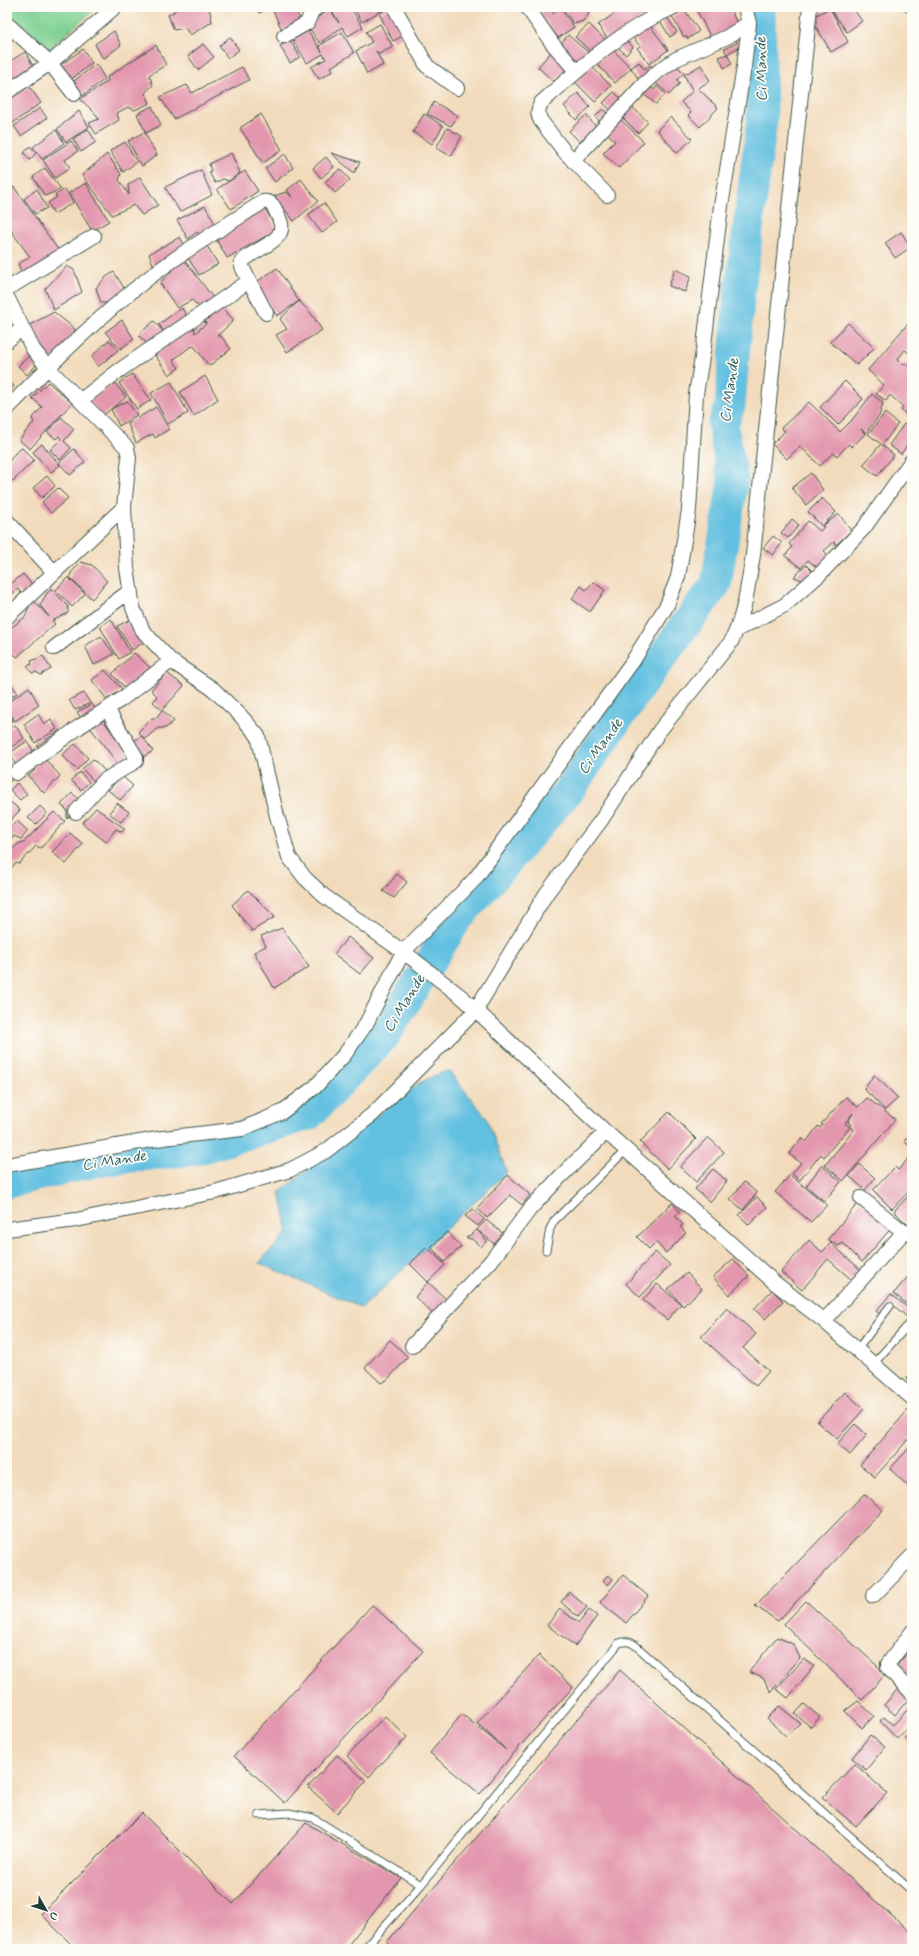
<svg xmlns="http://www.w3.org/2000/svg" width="919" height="1956" font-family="Mynerve,sans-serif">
<rect width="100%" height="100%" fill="#fdfcf7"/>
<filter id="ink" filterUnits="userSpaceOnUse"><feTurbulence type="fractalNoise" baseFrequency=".025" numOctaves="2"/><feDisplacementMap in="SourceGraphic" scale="8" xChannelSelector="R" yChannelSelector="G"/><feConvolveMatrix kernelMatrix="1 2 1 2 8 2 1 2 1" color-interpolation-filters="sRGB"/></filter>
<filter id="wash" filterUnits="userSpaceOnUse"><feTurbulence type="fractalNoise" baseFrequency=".012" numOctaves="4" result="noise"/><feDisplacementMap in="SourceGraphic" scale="16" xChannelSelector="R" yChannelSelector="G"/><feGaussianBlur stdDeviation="0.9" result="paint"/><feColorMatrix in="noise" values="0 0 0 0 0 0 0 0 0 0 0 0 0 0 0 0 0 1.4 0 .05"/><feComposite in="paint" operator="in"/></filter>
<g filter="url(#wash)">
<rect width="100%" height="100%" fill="#f2dbbc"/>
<path fill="#7ed092" stroke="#4e8663" d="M7,7h90l-49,43 -41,-32z"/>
<path fill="#62c0e0" stroke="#407e8a" d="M448,1070l38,47 21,55 -145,136 -103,-45 29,-31 -8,-40 139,-109z"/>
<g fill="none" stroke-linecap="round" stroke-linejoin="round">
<path stroke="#62c0e0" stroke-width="31" d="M7,1183l91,-22 102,-12 109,-34 76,-80 72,-116 113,-130 71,-104 75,-101 17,-102 -10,-57 7,-19 9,-108 23,-178 -2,-113"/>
</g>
<g id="blocks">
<path fill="#e397ae" d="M174,7h35l3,15 -22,13 -5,-7 -11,2 -6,-15 7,-4z
M256,7h16l-13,6z
M279,7h14l8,13 -19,10 -9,-19z
M339,7h11l13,20 -15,9 -6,-9 -22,16 -13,-18 23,-16 9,14 -7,-12z
M353,7h34l-25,15z
M392,7l15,27 -14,7 -14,-28z
M548,7l6,7 6,-6 14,19 -16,11 -18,-25z
M568,7h16l5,7 -6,7 -9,3 -10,-13z
M624,7h24l3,5 -42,29 -11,-16z
M695,7h34l9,18 -27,13z
M832,7h20l10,14 -15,11 -17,-24z
M900,7h12v3l-3,4z
M830,8l18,34 -17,10 -20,-34z
M684,9l15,22 -11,8 -2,-3 -2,1 -12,-20z
M667,17l10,15 -7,5 -10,-16z
M648,23l20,27 -19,14 -12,-16 3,-2 -8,-10z
M380,24l13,23 -14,7 -3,-3 7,14 -16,9 -11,-23 16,-9 -6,-10z
M589,24l17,17 -13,13 -18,-17z
M305,26l17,26 -3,-6 23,-14 12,21 -23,14 2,4 -14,8 -8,-12 15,-8 -3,-5 -16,9 -17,-28z
M114,31l7,14 -18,14 -8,-15z
M568,35l22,19 -13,12 -19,-19z
M230,37l9,13 -11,8 -9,-12z
M738,37l5,8 -16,9 -3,-5 13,-6 -2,-5z
M623,38l10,9 -7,8 -10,-10z
M290,40l10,17 -10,6 -10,-17z
M203,44l11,13 -16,13 -10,-14z
M156,45l10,20 -17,10 4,10 -8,8 5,10 -15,7 -7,-3 -11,6 2,7 -23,14 -7,-11 10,-4 -5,-7 -14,-13 28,-18 -1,-4z
M83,49l9,14 -22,17 -11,-14z
M612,49l19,19 -16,15 -19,-20z
M552,51l18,14 -16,17 -16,-15z
M25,52l11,19 -21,13 -8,-14v-7z
M727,54l5,10 -8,4 -5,-11z
M639,62l5,7 6,-4 4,7 -14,9 -9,-13z
M673,62l11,11 -7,7 3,3 -11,12 -13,-12 8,-8z
M96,64l9,15 -23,17 -12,-12z
M701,65l9,16 -12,7 20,20 -18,19 -12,-12 3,-3 -10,-10 12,-11 -9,-16z
M591,66l20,20 -16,16 -20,-20z
M242,67l7,13 -75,39 -14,-22 27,-12 5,8z
M649,85l5,5 3,-4 8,8 -9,10 -14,-11z
M29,86l12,17 -31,22 -3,-4v-20z
M614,92l10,9 -12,10 -9,-8z
M578,93l12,14 -14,13 -12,-14z
M434,102l24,14 -7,10 -24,-12z
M152,106l9,19 -15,8 -9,-19z
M631,106l17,16 -10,11 -17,-17z
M40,108l7,10 -26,18 -7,-10z
M603,109l5,6 -8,7 -5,-5z
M79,111l10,16 -23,15 -9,-13z
M261,114l21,36 -19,13 -23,-35z
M424,114l19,12 -11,18 -19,-12z
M586,115l11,13 -16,15 -12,-12z
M617,116l27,26 -25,26 -16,-15 12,-12 -11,-11z
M671,117l21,22 -15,14 -20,-23z
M447,128l15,8 -11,20 -15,-8z
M88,129l8,13 -15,10 -8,-13z
M56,130l8,13 -22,16 -9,-12z
M144,132l13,23 -15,11 -14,-25z
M71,141l7,10 -13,9 5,8 -15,10 -12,-18z
M125,142l12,20 -14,10 -13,-21z
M30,146l6,7 -6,7 -6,-7z
M231,153l9,20 -11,8 -6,-2 -8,4 -6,-11 2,-1 -2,-7z
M331,153l29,9 -6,11z
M107,154l14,20 -2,6 10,15 -1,-10 12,-8 18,28 -16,10 -8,-10 -22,10 -30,-40z
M285,154l8,14 -18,14 -10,-14z
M326,157l8,10 -13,11 -8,-10z
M45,168l16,21 -16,7 -12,-19z
M340,169l10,11 -15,13 -10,-11z
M201,170l11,25 -32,17 -15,-25z
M245,171l13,20 -27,18 -14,-20z
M301,179l17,22 -24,20 -20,-25 12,-4 6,5 -5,-7z
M86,183l23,38 -17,10 -23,-38z
M14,187l52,74 -40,22 -8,-19 12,-7 -23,-32v-33z
M37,189l10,19 -12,6 -11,-15z
M65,189l8,14 -19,11 -6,-11 9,-6 -2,-2z
M324,203l13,19 -15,11 -14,-18z
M205,206l12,21 -14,12 -6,-7 -9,7 -11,-19z
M265,208l12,22 -50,28 -12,-21z
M901,232l10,15 -16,11 -10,-15z
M180,237l7,13 -31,22 -7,-18z
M207,246l11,18 -19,11 -11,-17z
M183,258l31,41 -13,10 -9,-9 -15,8 -17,-25 11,-12v-4z
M67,266l7,4 8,22 -28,18 -9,-21z
M277,268l22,33 -22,15 -22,-33z
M675,269l16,7 -6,16 -16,-6z
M114,272l13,21 -16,10h-10l-5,-15 10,-11z
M299,301l11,11 12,18 -35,22 -11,-17 11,-6 -7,-10z
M182,308l7,13 -23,15 -7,-12z
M222,308l12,12 -17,16h4l10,13 -22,17 -15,-20 -4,1 -17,13 6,8 -10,7 -14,-20 39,-29 1,7 12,-10 -3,-1z
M54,312l21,17 -6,15 -21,18 -22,-35z
M122,320l12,19 -14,10 -15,-17z
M911,320l1,35 -7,-5 -8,10 5,5 3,-2 7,6v50l-11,-9 2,-3 -13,-12 -4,6 -10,-7 8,-9 -16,-15z
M154,321l11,12 -15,13 -12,-11z
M848,323l26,25 -17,17 -27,-23z
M109,340l9,10 -20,17 -6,-11z
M31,354l8,8 -12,13 -9,-9z
M132,374l19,26 -14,9 -18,-26z
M205,376l13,23 -24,17 -14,-24z
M7,380l7,6 -7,9z
M845,381l18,18 -25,26 -18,-18z
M48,382l24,21 -42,46 -11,-9 15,-18 -2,-3 10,-12 -10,-9z
M114,382l12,15 -25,20 -11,-15z
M171,382l17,31 -20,11 -17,-31z
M872,394l11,9 -4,13 -13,17 -5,-4 4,5 -13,13 -3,-3 -12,12 -4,-3 -13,13 -20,-20 -13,13 -15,-15 13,-13 -4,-3 28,-26 31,30 12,-12z
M127,401l10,14 -18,11 -8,-17z
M156,407l13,22 -14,9 -2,-4 -17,9 -8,-19z
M885,413l13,11 -16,21 12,10 -17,21 -14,-11 18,-21 -13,-10z
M61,417l13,12 -10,12 7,7 -11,12 -10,-10 11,-11 -2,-3 -3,3 -9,-7z
M904,424l8,6v8l-11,16 -12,-9z
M42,444l18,21 -9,7 -18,-20z
M22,448l12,12 -21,21 -6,-5v-11l8,-12z
M74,449l11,13 -15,13 -11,-12z
M811,473l12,17 -17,15 -14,-17z
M47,476l8,10 -13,12 -9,-10z
M58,488l10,10 -17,15 -9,-11z
M822,498l14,14 -14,14 -14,-14z
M839,514l12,17 -15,14 -2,-3 -10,9 5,5 -10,13 -11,-9 -7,8 -16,-12 7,-9 -3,-3 19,-23 12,10 4,-4 -2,-1z
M792,519l7,6 -11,13 -7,-5z
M773,536l9,7 -9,12 -10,-7z
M81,562l11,3 15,16 -15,18 -22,-21 1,-5z
M806,565l9,9 -8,8 -13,-5z
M23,574l11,13 -11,9 -5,-7 -11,9v-11z
M68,577l17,17 -13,13 -16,-17z
M593,582l12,8 -15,22 -18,-13 9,-13 5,4z
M52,589l16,17v7l-16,8 3,3 -38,33 -3,-3 -7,5v-28l18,-14 7,-18 17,18 -9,-12 7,-12z
M111,619l19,33 -11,7 -19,-32z
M132,619l12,23 -12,8 -15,-24z
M101,636l13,18 -20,11 -9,-19z
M134,653l19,17 -24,22 -17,-18z
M43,656l8,13 -10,6 -5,-3 -4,1 -5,-7 5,-2 -1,-3z
M105,670l17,19 -15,11 -15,-20z
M167,673l17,13 -22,24 -9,-8 4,-6 -6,-6z
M10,681l7,12 -10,7v-17z
M29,687l10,18 -24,16 -8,-13v-5z
M84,693l6,10 -15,7 -6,-10z
M92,704l6,8 -14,10 -7,-10z
M162,710l12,11 -8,7h-8l-13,11 -7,-7 14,-14h4z
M7,711l6,9 -6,5z
M38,714l6,10 7,-5 6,10 -22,14 -11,-19z
M101,717l28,39 -11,8 -29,-38z
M15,725l9,13 -15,11 -2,-3v-17z
M60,730l3,6 -23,16 -3,-6z
M142,736l11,15 -10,6 -11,-15z
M27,741l9,14 -19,13 -7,-15z
M75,744l13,14 -11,12 -15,-15z
M41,759l4,3 1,-2 14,16 -16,17 -16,-17 7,-6 -2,-3z
M93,759l14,14 -10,11 -15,-15z
M7,771l7,7 -7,6z
M80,772l9,10 -8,8 -10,-10z
M122,776l11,10 -13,14 -12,-10z
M17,783l10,11 -7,6 -10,-10z
M72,793l9,8 -14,18v-9l-6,-5z
M7,799l13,11 -13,14z
M117,803l12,9 -8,10 -12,-9z
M40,806l7,7 -11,11 -8,-6z
M96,808l29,21 -3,3 -6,-3 -10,13 -24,-19z
M54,812l11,9 -24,27 -5,-2 -17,18 -3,-1 -4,4 -5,-4v-9l11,-10 7,-3z
M17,821l11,10 -7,8 -7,-3 -2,2 -5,-4v-4z
M70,833l13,11 -17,20 -14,-12z
M397,874l10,8 -13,16 -11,-7z
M248,890l27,27 -23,14 -20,-26z
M282,928l27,39 -35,21 -20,-36 12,-6 -5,-10z
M348,937l26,21 -14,16 -26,-20z
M874,1075l24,23 -13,12 -21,-21z
M846,1097l12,10 9,-9 28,21 -1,2 -51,60 -18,-16 29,-35 -6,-9 5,-8 -8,10 5,4 -26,30 -3,-3 -21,26 -8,-6 9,-11 -12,-9 13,-16 4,4 12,-16 2,2 3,-3 -2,-1z
M669,1112l27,27 -28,30 -28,-27z
M912,1132v16l-8,-7z
M708,1137l16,15 -28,30 -16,-15z
M911,1156l1,32 -20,21 -19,-19 22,-23 3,3z
M859,1164l16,14 -10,12 -16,-14z
M822,1165l19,17 -17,19 -18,-15z
M713,1169l14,12 -17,21 -15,-13z
M508,1175l22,20 -8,10 -12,-10 -23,23 -10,-10z
M790,1175l37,30 -16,17 -36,-30z
M744,1182l13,11 -14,17 -13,-11z
M912,1192v37l-18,-18z
M757,1197l10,10 -18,18 -10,-10z
M860,1201l33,25 -31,36 -19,-19 -5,3 -10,-7z
M672,1203l8,9 -5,4 8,9 -3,2 6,6 -20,20 -10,-11 -7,7 -12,-12z
M473,1209l11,10 -6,7 -13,-10z
M486,1220l20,16 -9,10 -20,-16z
M477,1230l10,11 -6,6 -9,-8 -6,-1z
M447,1232l14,15 -17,15 -13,-15z
M809,1240l13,12 9,-9 31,28 -9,10 -25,-22 -26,31 -21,-18z
M427,1247l18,18 -17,17 -18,-18z
M655,1252l15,13 -30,32 -14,-13z
M733,1259l16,17 -20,19 -16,-18z
M912,1272v37l-18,-16z
M687,1273l15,16 -19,17 -15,-17z
M428,1282l20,19 -13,15 -20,-19z
M657,1284l24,20 -14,16 -24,-20z
M772,1290l11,11 -18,18 -11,-10z
M891,1294l21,17 -5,6 -15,-13 -10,12 -6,-5z
M727,1308l29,26 -13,14 26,23 -13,15 -55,-49z
M390,1340l18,17 -21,23 -6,3 -16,-15z
M912,1372v11l-6,-4z
M845,1392l19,17 -27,30 -20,-17z
M908,1410l4,4v21l-37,42 -15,-12z
M855,1424l12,11 -17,20 -13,-11z
M912,1445v45l-22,-21z
M864,1494l19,16 -105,111 -23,-15z
M608,1575l5,4 -5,6 -5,-4z
M623,1575l25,21 -22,27 -26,-21z
M569,1592l18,15 -9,10 -17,-15z
M806,1601l80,73 -24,26 -78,-76z
M372,1605l51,46 -138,152 -51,-47z
M560,1609l19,14 10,-13 8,6 -22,30 -28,-21z
M777,1637l16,7 7,14 -29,34 -8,-14 -14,-6z
M912,1637v52l-20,-18 18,-21 -5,-5z
M539,1655l34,32 -61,68 -32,39 -50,-41 32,-39 44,36 -29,-27z
M804,1659l10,7 -26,32 -12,-9z
M620,1670l292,264v15h-518l-7,-7z
M902,1684l10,11 -17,20 -11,-10z
M858,1701l16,15 -12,12 -17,-17z
M804,1704l16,13 -9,10 -16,-13z
M912,1705v18l-15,16 -17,-18 4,-4 9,8z
M779,1706l21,17 -14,13 -19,-17z
M385,1716l22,21 -38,40 -22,-21z
M912,1731v14l-7,-7z
M870,1735l15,12 -19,23 -14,-12z
M337,1755l29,26 -29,32 -29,-26z
M855,1764l32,29 -31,33 -34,-28z
M142,1813l91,91 73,-81 95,55 -56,71h-269l-35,-35z"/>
</g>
</g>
<g filter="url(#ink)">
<use href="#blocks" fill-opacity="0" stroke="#3f5548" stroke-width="1"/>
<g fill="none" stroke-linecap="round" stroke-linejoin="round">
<defs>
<path id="lane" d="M546,1250l4,-21 4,-8 72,-71
M857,1350l33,-44
M874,1363l38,-42
M259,1815l30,-2 24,5 108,67
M364,1949l57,-64 181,-221 17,-21c7,-2 10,-2 16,2l277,246"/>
<path id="street" d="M394,7l33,59 30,22
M527,7l25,36 24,28
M7,24l43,39 24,31
M284,36l23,-13 5,-12 6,-4
M7,92l43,-29 65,-56
M573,161l71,-77 16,-14 16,-11 51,-22 22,-14
M607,195l-43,-44 -23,-30c-4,-7 -3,-11 0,-18 41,-37 82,-74 133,-96
M7,289l87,-53
M7,297l26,52 15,19 79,80 2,10 -5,49 3,61 6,40 10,23 28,30 42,28 27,26 18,21 19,80 12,41 16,21 19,18 85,60 54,42 143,134 169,151 49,38 88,77
M7,341l15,-13
M81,400l36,-28 132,-91
M7,409c46,-47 91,-92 143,-132 35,-27 75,-51 113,-75 7,-1 9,2 12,7 2,5 5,10 6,15 4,19 -31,26 -40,39l2,6 23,44
M7,521l47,51
M7,617l117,-110
M738,629l47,-24 35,-31 44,-46 48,-68
M54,648l77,-58
M16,773l63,-46 43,-28 49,-38
M76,812l29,-32 31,-19v-4l-29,-48
M7,1165l156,-27 79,-9 40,-17 33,-25 30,-33 21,-30 37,-72 72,-73 158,-218 34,-56 11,-28 11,-67 7,-116 8,-49 17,-139 23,-139 5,-44 -4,-16
M861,1198l43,34
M7,1229l69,-9 139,-28 75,-22 36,-19 47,-37 102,-103 71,-117 56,-75 58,-89 71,-88c14,-27 17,-58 22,-87l57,-548
M824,1321l80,-89 8,1
M412,1346l79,-85 39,-52 29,-31 47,-46
M873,1596l39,-40
M912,1632l-24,32v4l24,25"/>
</defs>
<use href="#lane" stroke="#3f5548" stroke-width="9"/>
<use href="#street" stroke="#3f5548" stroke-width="16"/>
<use href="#lane" stroke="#fff" stroke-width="7"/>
<use href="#street" stroke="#fff" stroke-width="14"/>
</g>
</g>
<g text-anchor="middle" stroke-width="3.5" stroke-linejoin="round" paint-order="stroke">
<g font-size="15" font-style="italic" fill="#305e5f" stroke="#fdfcf7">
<text transform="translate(761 69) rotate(-91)" y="5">Ci Mande</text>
<text transform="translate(729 390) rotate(-82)" y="5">Ci Mande</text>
<text transform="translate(600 746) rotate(-54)" y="5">Ci Mande</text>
<text transform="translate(404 1003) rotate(-58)" y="5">Ci Mande</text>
<text transform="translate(114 1160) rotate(-9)" y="5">Ci Mande</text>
</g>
</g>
<rect width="919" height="1956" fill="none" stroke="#fdfcf7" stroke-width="24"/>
<g transform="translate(46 1910) rotate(129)" stroke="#fdfcf7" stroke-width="3" paint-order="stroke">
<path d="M0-3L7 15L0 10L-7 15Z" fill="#1f3d34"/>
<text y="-6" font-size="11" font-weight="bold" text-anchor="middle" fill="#1f3d34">U</text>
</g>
</svg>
